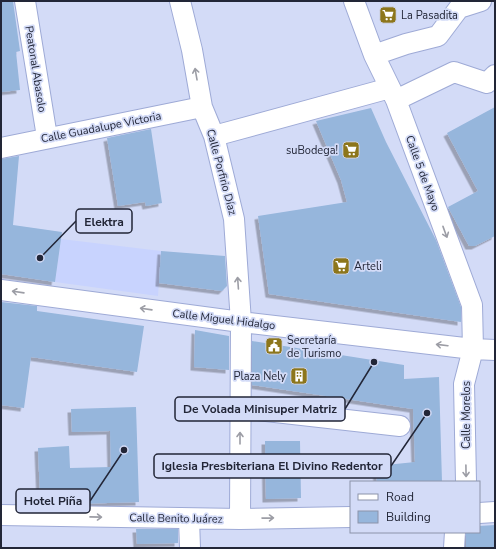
<svg xmlns="http://www.w3.org/2000/svg" width="496" height="549" font-family="'Nunito Sans',sans-serif">
<defs>
<filter id="shadow"><feDropShadow dx="-3.5" dy="3.5" stdDeviation="0" flood-color="#0004"/></filter>
</defs>
<rect width="100%" height="100%" fill="#d3dbf7"/>
<path fill="#c8d3fe" d="M61,239l100,12 -3,45 -103,-14z"/>
<path fill="#96b6dc" filter="url(#shadow)" d="M1,1h12l7,50 -4,1 4,38 -19,2z
M495,107v129l-20,10h-6l-21,-39 30,-16 -31,-58z
M371,108l15,34 50,98 25,67v15l-192,-28 -11,-78 89,-14 -6,-22 -25,-59z
M151,129l11,74 -16,3 -1,-4 -27,4 -11,-68z
M19,156l-6,69 49,7 -7,50 -54,-8v-115z
M161,251l64,5 2,30 -5,5 -63,-8z
M1,302l36,4v5l107,15 -7,46 -106,-15 -7,51 -23,-3z
M195,330l34,6v34l-35,-3z
M252,341l152,24v14l35,-2 3,105h-65l-1,-16 39,-4 -2,-53 -161,-24z
M136,407l3,95 -64,2 -1,-9 -34,1 -2,-48 31,-2 1,22 41,-1 -1,-36 -38,1 -1,-23z
M265,441h35l1,57 -35,1z
M495,525v23h-29v-16h13v-6z
M136,529h42v14l-41,1z"/>
<g fill="none" stroke-linecap="round" stroke-linejoin="round">
<defs>
<path id="minor" d="M25,1l22,136
M180,1l12,49 10,57 12,29 20,83 7,103 -1,197
M354,1l20,54 22,45 76,205 1,44 -9,35 2,98
M374,55l32,-11 32,-8 21,-28 22,-7
M396,100l58,-28 33,11 8,-8
M214,136l176,-48
M1,148l201,-41
M1,290l240,32 232,27 22,1
M240,408l160,18
M479,513l16,-1
M1,515l239,4 111,-2
M189,519l1,29
M454,548l1,-16"/>
</defs>
<use href="#minor" stroke="#9eaad6" stroke-width="22"/>
<use href="#minor" stroke="#fff" stroke-width="20"/>
</g>
<defs><path id="oneway-shaft" d="M-6 0H5M1.5-3L5.5 0L1.5 3" fill="none" stroke-width="1.6" stroke-linecap="round" stroke-linejoin="round"/></defs>
<g stroke="#9c9da5">
<use href="#oneway-shaft" transform="translate(196 74) rotate(-100)"/>
<use href="#oneway-shaft" transform="translate(445 232) rotate(70)"/>
<use href="#oneway-shaft" transform="translate(238 283) rotate(-94)"/>
<use href="#oneway-shaft" transform="translate(18 292) rotate(-172)"/>
<use href="#oneway-shaft" transform="translate(146 309) rotate(-172)"/>
<use href="#oneway-shaft" transform="translate(442 345) rotate(-173)"/>
<use href="#oneway-shaft" transform="translate(240 438) rotate(-90)"/>
<use href="#oneway-shaft" transform="translate(466 471) rotate(89)"/>
<use href="#oneway-shaft" transform="translate(96 517) rotate(1)"/>
<use href="#oneway-shaft" transform="translate(268 518) rotate(-1)"/>
</g>
<defs>
<symbol id="supermarket-square" viewBox="-11 -11 22 22"><rect x="-9" y="-9" width="18" height="18" rx="4" fill="#8d761b" stroke="#d3dbf7"/><path d="M-6-5.5h2.5l.6 2H6L4.5 2H-2.5L-4.4-4H-6ZM-1.5 3.2a1.3 1.3 0 1 0 .1 0ZM3 3.2a1.3 1.3 0 1 0 .1 0Z" fill="#fff"/></symbol>
<symbol id="civic-square" viewBox="-11 -11 22 22"><rect x="-9" y="-9" width="18" height="18" rx="4" fill="#8d761b" stroke="#d3dbf7"/><path d="M-.6-6.5H3V-4.5H.6V-3L4-1V1h2V6H-6V1h2V-1L-.6-3ZM-1.2 2.5V6h2.4V2.5Z" fill="#fff"/></symbol>
<symbol id="building-square" viewBox="-11 -11 22 22"><rect x="-9" y="-9" width="18" height="18" rx="4" fill="#8d761b" stroke="#d3dbf7"/><path d="M-4-6H4V6H1V3H-1V6H-4ZM-2.5-4.3h1.7v1.8h-1.7ZM.8-4.3h1.7v1.8H.8ZM-2.5-1h1.7V.8h-1.7ZM.8-1h1.7V.8H.8Z" fill="#fff"/></symbol>
</defs>
<g fill-rule="evenodd">
<use href="#supermarket-square" x="378" y="5" width="20" height="20"/>
<use href="#supermarket-square" x="341" y="140" width="20" height="20"/>
<use href="#supermarket-square" x="331" y="256" width="20" height="20"/>
<use href="#civic-square" x="264" y="336" width="20" height="20"/>
<use href="#building-square" x="289" y="366" width="20" height="20"/>
</g>
<g text-anchor="middle" stroke-width="3.5" stroke-linejoin="round" paint-order="stroke">
<g font-size="11" fill="#222637" stroke="#d3dbf7" text-anchor="start">
<text x="401" y="19">La Pasadita</text>
<text x="338" y="154" text-anchor="end">suBodega!</text>
<text x="354" y="270">Arteli</text>
<text x="287" y="344">Secretaría<tspan x="287" dy="13">de Turismo</tspan></text>
<text x="286" y="380" text-anchor="end">Plaza Nely</text>
</g>
<g font-size="11" fill="#222637" stroke="#d3dbf7">
<text transform="translate(36 69) rotate(81)" y="4">Peatonal Abasolo</text>
<text transform="translate(101 127) rotate(-11)" y="4">Calle Guadalupe Victoria</text>
<text transform="translate(222 172) rotate(75)" y="4">Calle Porfirio Díaz</text>
<text transform="translate(423 173) rotate(70)" y="4">Calle 5 de Mayo</text>
<text transform="translate(224 319) rotate(7)" y="4">Calle Miguel Hidalgo</text>
<text transform="translate(466 415) rotate(-90)" y="4">Calle Morelos</text>
<text transform="translate(176 518) rotate(1)" y="4">Calle Benito Juárez</text>
</g>
</g>
<path fill="none" stroke="#222637" stroke-width="1.5" d="M40 258L76 221M374 362L345 409M427 413L391 466M124 450L90 501"/>
<g fill="#222637" stroke="#d3dbf7" stroke-width="1.5">
<circle cx="40" cy="258" r="4"/>
<circle cx="374" cy="362" r="4"/>
<circle cx="427" cy="413" r="4"/>
<circle cx="124" cy="450" r="4"/>
</g>
<g fill="#d3dbf7" stroke="#222637" stroke-width="1.5">
<rect x="76" y="209" width="56" height="24" rx="4"/>
<rect x="175" y="397" width="170" height="24" rx="4"/>
<rect x="154" y="454" width="237" height="24" rx="4"/>
<rect x="16" y="489" width="74" height="24" rx="4"/>
</g>
<g font-size="12" text-anchor="middle" font-weight="bold" fill="#222637">
<text x="104" y="226">Elektra</text>
<text x="260" y="413">De Volada Minisuper Matriz</text>
<text x="272" y="470">Iglesia Presbiteriana El Divino Redentor</text>
<text x="53" y="505">Hotel Piña</text>
</g>
<rect width="496" height="549" fill="none" stroke="#222637" stroke-width="4"/>
<rect x="350" y="481" width="130" height="52" fill="#d3dbf7" stroke="#8c93aa"/>
<rect x="358" y="494" width="20" height="6" fill="#ffffff" stroke="#8c93aa"/>
<text x="386" y="501" font-size="12" fill="#222637">Road</text>
<rect x="358" y="511" width="20" height="12" fill="#96b6dc" stroke="#8c93aa"/>
<text x="386" y="521" font-size="12" fill="#222637">Building</text>
</svg>
